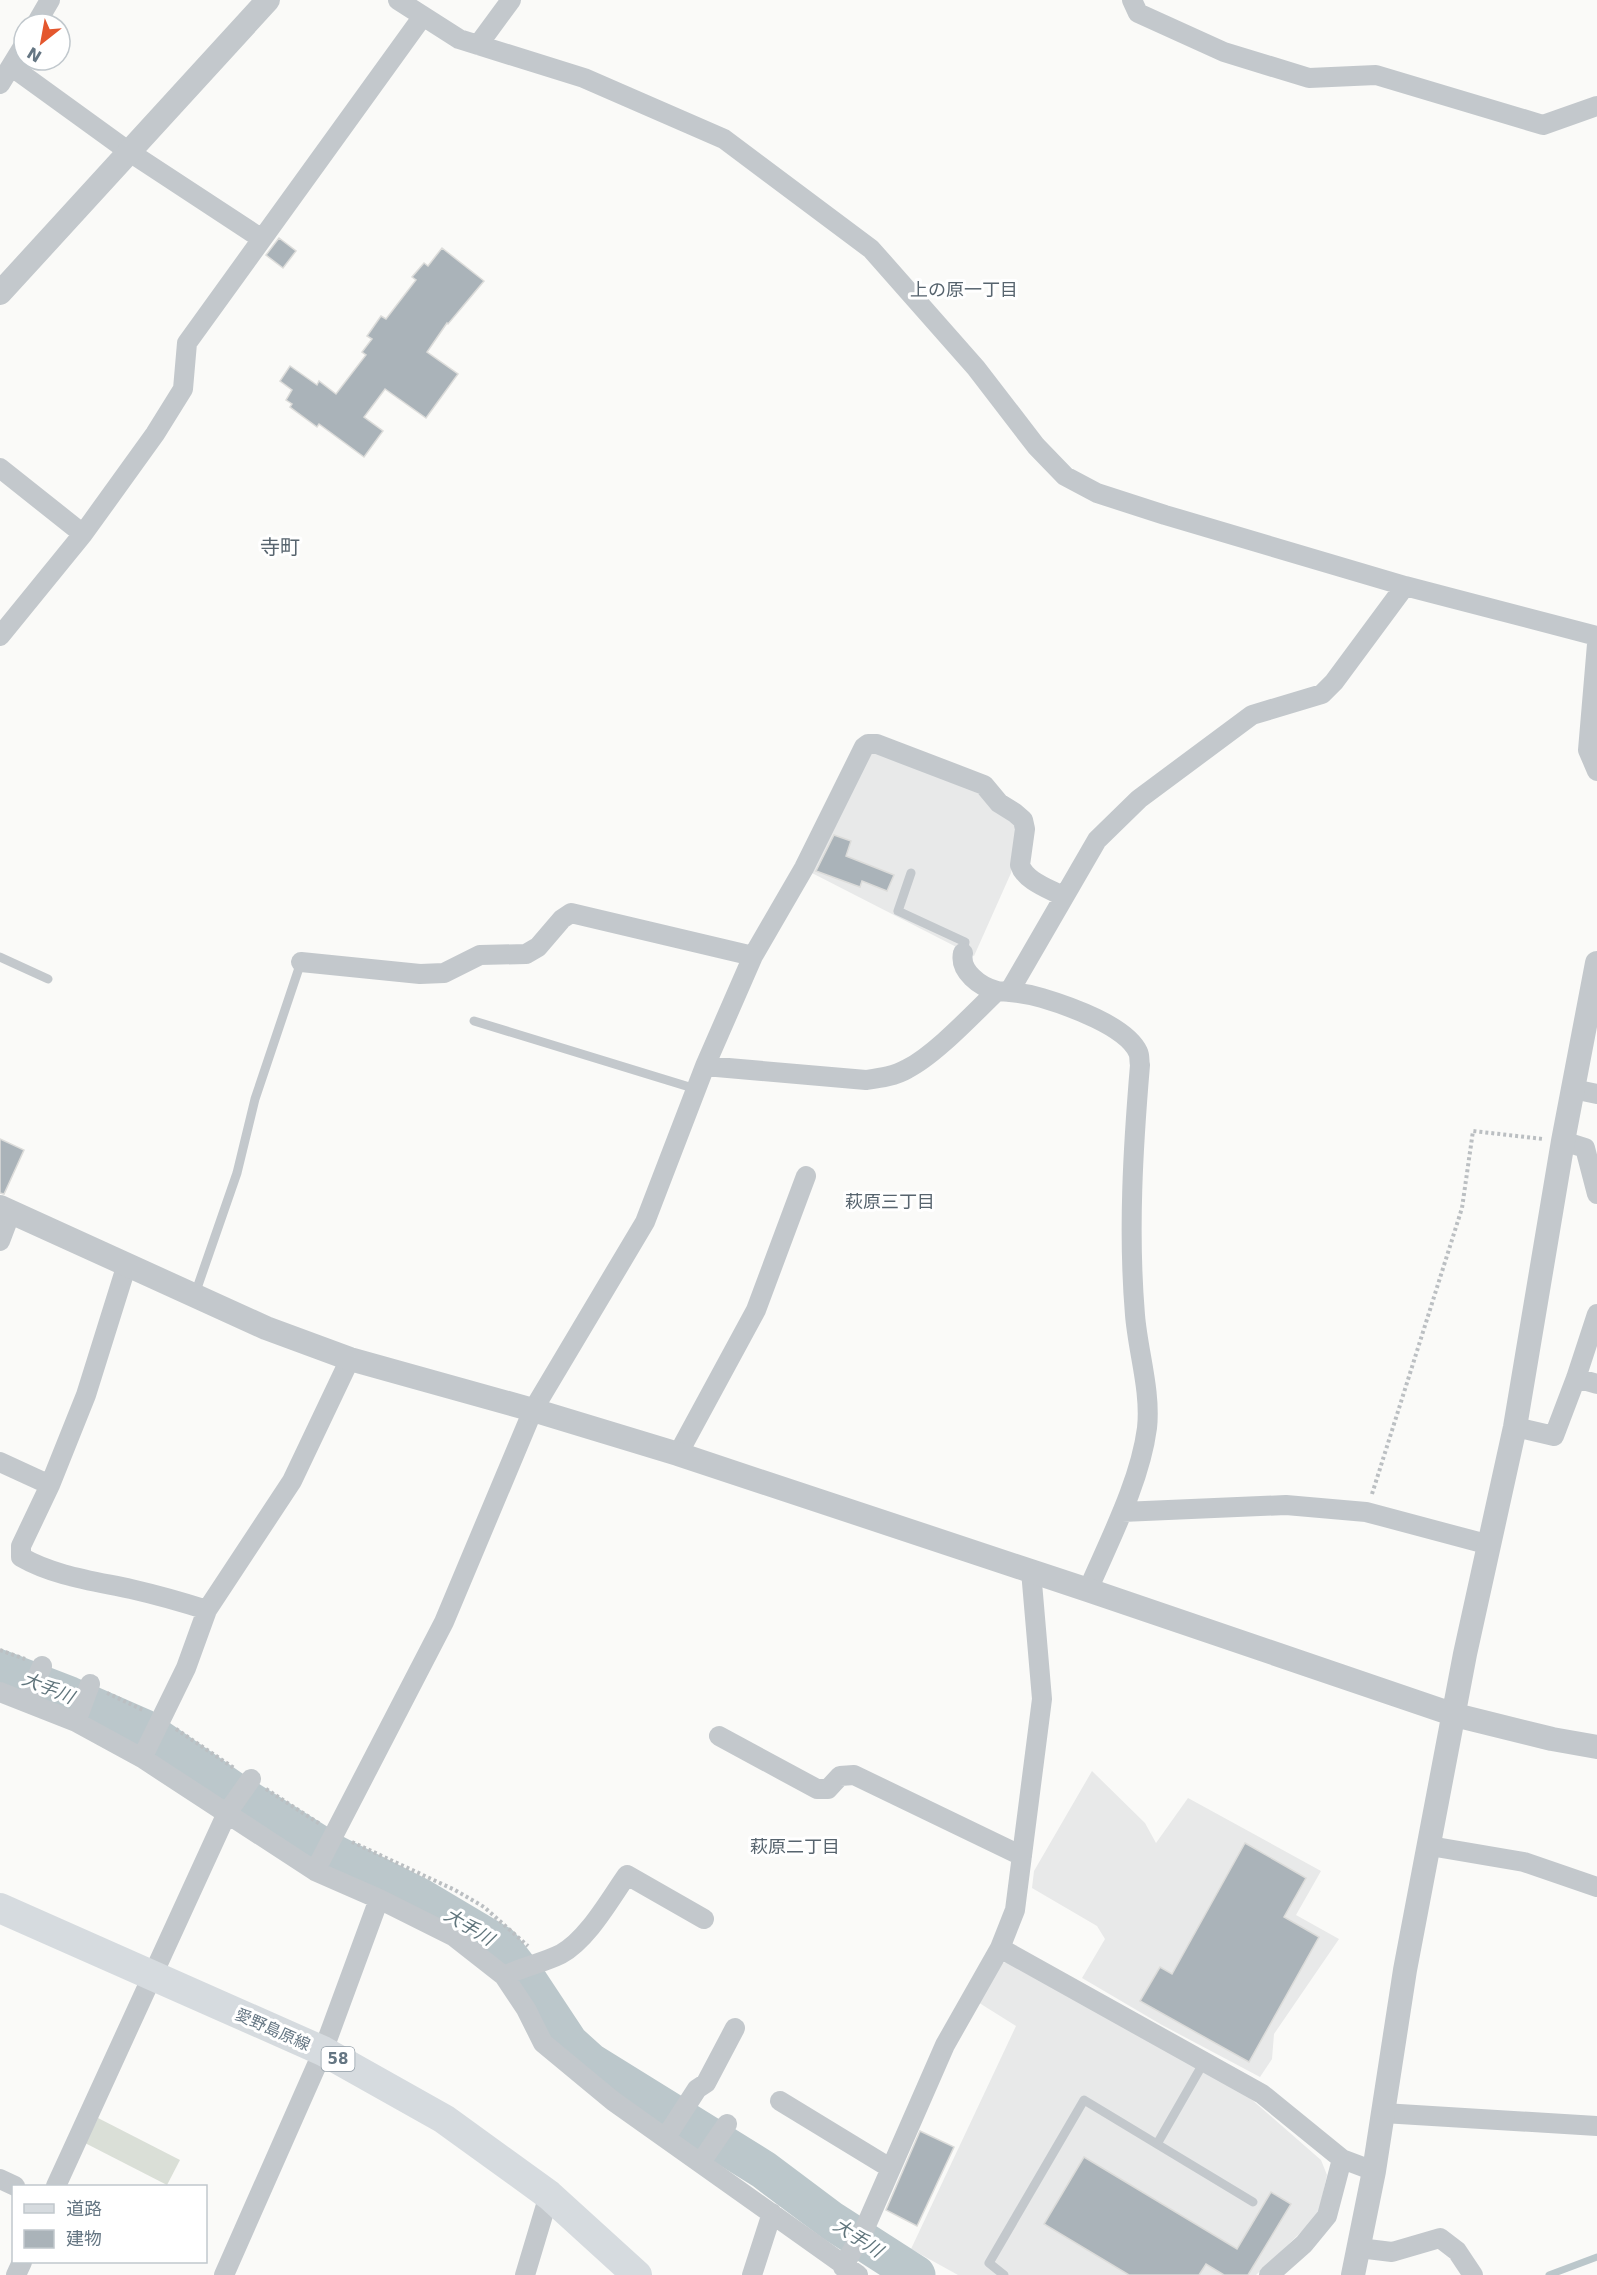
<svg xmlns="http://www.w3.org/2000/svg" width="1597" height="2275" font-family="'DejaVu Sans','Noto Sans JP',sans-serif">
<rect width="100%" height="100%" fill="#fafaf8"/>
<path fill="#e8e9e9" d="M876,753l104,38 27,24 12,16 -8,42 -37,83 -164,-84 60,-118z
M1092,1771l53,52 11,20 32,-45 133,73 -25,44 43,24 -65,95 -2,25 -12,18 -98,-52 -80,-47 23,-39 -8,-13 -65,-38 2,-17z
M1013,1961l230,131 78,68 6,15 -9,41 -62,59h-298l-47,-26 105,-223 -43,-27 27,-36z"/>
<path fill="#dadfd7" d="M98,2118l82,42 -13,25 -82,-42z"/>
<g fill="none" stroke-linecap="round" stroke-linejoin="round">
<path stroke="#bbc7cb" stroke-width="7" d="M1549,2275l48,-18"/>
<path stroke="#bbc7cb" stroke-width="39" d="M0,1669l70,27 73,32 89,62 104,65 85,43 79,47 30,39 39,59 21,19 174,108 68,51 84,54"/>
</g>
<path fill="#aab3b9" stroke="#dcdcda" stroke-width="1.5" d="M279,238l17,13 -13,17 -17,-13z
M442,248l42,33 -36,43 -1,-1 -20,29 31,22 -32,44 -41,-29 -21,28 19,14 -19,26 -45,-33 -2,3 -27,-20 2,-3 -6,-4 6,-10 -12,-9 10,-15 27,19 2,-4 17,13 30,-39 -4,-3 10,-13 -5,-3 14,-20 5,3 30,-39 -4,-3 12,-14 4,3z
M834,835l17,6 -5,15 48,19 -7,16 -25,-10 -2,6 -44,-16z
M0,1139l24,11 -20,44 -4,-1z
M1245,1843l61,35 -22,39 35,20 -70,125 -109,-61 20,-34 12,7z
M920,2131l34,16 -37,79 -31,-16z
M1084,2157l153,92 34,-57 20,12 -43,71h-24l-18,-11 -7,11h-70l-85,-51z"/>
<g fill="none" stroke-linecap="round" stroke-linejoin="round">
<path stroke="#bbbfc2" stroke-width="4" stroke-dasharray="3 3" stroke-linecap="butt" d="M1372,1494l90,-286 11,-77 70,8
M0,1650l25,9
M107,1693l36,17
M176,1729l58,39
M266,1789l54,35
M352,1842l103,48 29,17 44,39"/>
<path stroke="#c3c8cc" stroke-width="9" d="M911,873l-13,38 67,31 -2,11
M0,957l48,22
M474,1021l222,68
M195,1294l42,-121 18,-74 46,-137
M1157,2144l47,-82
M1004,2275l-15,-12 95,-163 169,102"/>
<path stroke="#c3c8cc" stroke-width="20" d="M398,0l61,39 125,39 140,61 147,110 105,119 60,78 29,30 32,17 68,22 240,71 192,50
M1132,0l6,13 86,39 85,26 67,-3 167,50 54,-19
M36,24l14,-24
M478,45l33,-45
M12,67l116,84 134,88
M0,84l24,-39
M0,468l83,66
M0,636l83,-102 72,-100 28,-45 4,-46 236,-327
M1597,644l-9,106 9,21
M963,953c-4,18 17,34 34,38 4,1 9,0 13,1 11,1 22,3 32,6 27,8 84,28 96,54 2,4 1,9 2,13 -7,83 -12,167 -5,250 3,37 16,76 12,113 -7,54 -38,113 -59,162
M301,962l119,12 24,-1 36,-18 46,-1 12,-7 24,-28 9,-6 182,43
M1009,992l88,-152 42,-41 113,-84 70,-21 12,-12 71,-96
M705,1066l161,14c14,-2 29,-4 41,-11 28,-14 66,-55 90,-78
M1573,1089l24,5
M1563,1141l22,7 12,46
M0,1241l11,-29
M1576,1378l21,6
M1515,1427l39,9 22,-58 21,-64
M678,1454l78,-144 50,-134
M0,1462l50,23 36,-90 41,-131
M50,1485l-29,61v11c33,19 73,24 110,32 26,6 51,13 76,21
M1122,1512l164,-7 80,7 124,33
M0,1692l76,30 66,36 173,113 64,28 74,37 51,40 22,33 17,34 70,58 245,174
M27,1701l15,-35
M76,1722l14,-38
M719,1736l98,53h11l12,-13 14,-1 168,81
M142,1758l44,-90 21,-58 85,-129 58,-122
M1430,1846l94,16 73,25
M315,1871l129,-249 89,-212 112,-188 60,-156 48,-110 51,-88 60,-121 4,-3h9l107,41 15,18 16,10 8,7 2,9 -5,36c5,16 30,24 44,32
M1000,1948l262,146 80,65 32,12
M504,1976c18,-9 39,-13 57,-22 27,-15 49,-55 66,-79l77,44
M780,2101l110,67
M1383,2113l214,13
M666,2137l31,-48 9,-6 29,-55
M701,2162l26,-38
M0,2179l15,7
M56,2186l171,-373 24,-34
M1359,2248l33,4 48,-14 17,13 16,24
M843,2267l21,-37 81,-185 55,-97 15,-38 27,-211 -11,-128
M16,2275l6,-13
M224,2275l99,-224 56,-152
M525,2275l24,-80
M752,2275l20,-62
M1269,2275l35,-31 23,-28 15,-57"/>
<path stroke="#c3c8cc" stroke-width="24" d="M0,293l268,-293
M0,1207l266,121 84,31 183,51 145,44 410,136 367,125 97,24 45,8
M1353,2275l21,-104 31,-201 60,-316 50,-227 48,-286 34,-178"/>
<path stroke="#d6dbdf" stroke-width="30" d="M0,1908l323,143 121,68 105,76 88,80"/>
</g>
<g text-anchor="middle" stroke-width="6" stroke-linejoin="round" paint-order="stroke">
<rect fill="#fff" stroke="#939fa8" stroke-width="1.5" x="321.5" y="2047" width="33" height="24" rx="4.5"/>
<g font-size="15" font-weight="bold" fill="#657683">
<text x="338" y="2064">58</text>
</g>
<g font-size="16" fill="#657683" stroke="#fff">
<text transform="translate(273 2029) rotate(24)" y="6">愛野島原線</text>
</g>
<g font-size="18" fill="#57646e" stroke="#fff">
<text x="964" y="296">上の原一丁目</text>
<text x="890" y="1208">萩原三丁目</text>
<text x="795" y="1853">萩原二丁目</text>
</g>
<g font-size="18" font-style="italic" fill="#60757c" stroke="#fff">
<text transform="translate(48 1688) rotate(22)" y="6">大手川</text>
<text transform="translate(469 1927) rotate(31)" y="6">大手川</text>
<text transform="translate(858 2238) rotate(33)" y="6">大手川</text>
</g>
<g font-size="20" fill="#57646e" stroke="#fff">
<text x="280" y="554">寺町</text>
</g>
</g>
<rect x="12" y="2185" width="195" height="78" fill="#ffffff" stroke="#c1c8cd" stroke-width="1.5"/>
<rect x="24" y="2204" width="30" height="9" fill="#d6dbdf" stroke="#c1c8cd" stroke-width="1.5"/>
<text x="66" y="2215" font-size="18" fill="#657683">道路</text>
<rect x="24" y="2230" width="30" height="18" fill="#aab3b9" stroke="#c1c8cd" stroke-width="1.5"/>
<text x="66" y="2245" font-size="18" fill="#657683">建物</text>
<g transform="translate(42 42) rotate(211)"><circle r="28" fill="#ffffff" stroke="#c1c8cd" stroke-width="1.5"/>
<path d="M0-4.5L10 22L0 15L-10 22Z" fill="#e4572e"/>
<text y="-9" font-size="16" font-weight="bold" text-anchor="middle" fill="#657683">N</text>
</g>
</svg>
